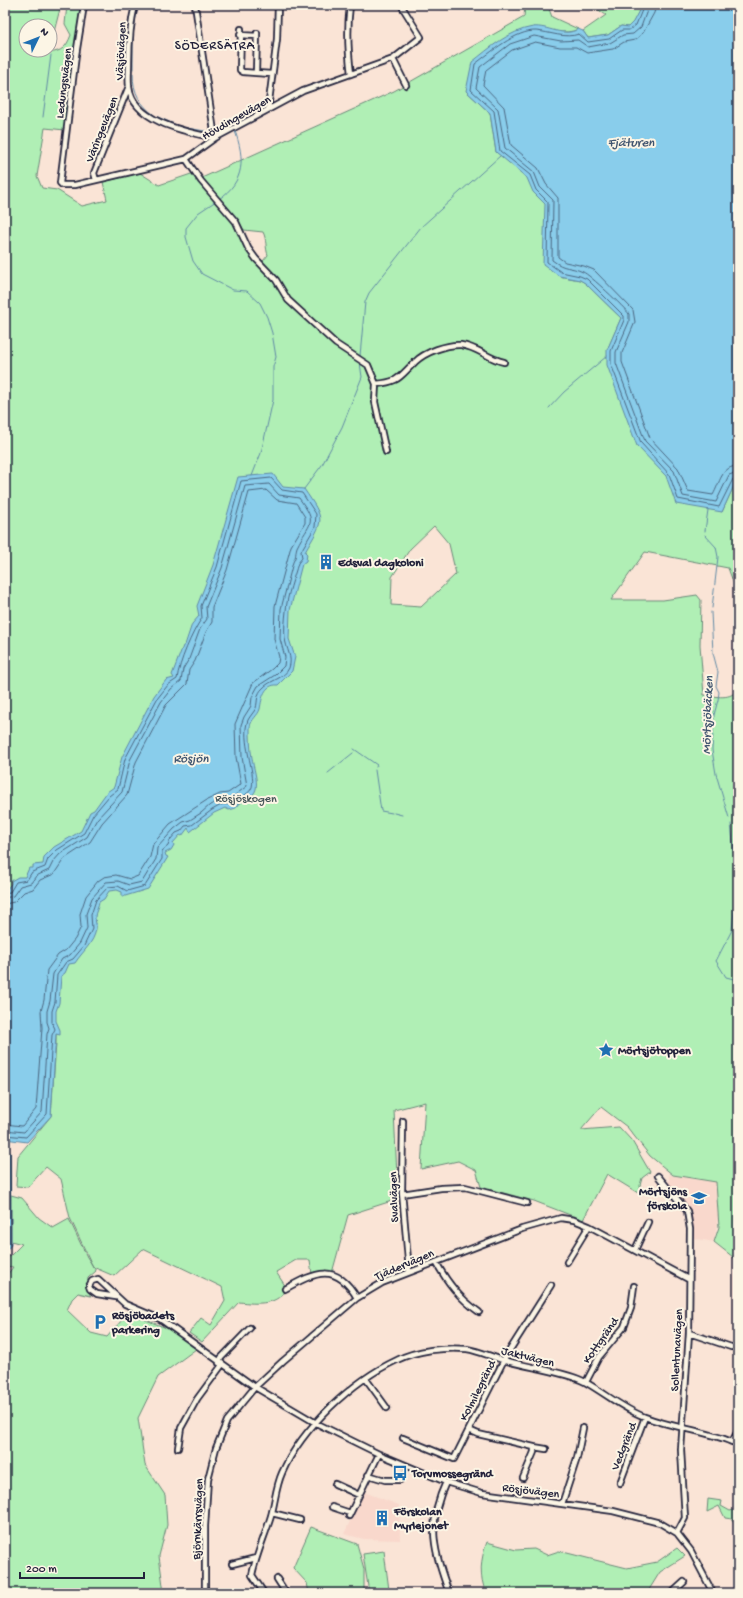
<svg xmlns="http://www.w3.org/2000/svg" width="743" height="1598" font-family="'Gochi Hand',sans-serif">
<rect width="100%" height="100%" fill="#fae4d6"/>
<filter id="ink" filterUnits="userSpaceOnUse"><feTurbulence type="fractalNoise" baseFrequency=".025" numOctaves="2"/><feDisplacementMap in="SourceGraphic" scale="8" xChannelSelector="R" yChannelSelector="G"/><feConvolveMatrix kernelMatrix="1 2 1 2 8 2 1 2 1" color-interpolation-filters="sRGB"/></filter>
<g filter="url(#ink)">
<path fill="#f9d8cc" d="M669,1175l47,7 3,30 -5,30 -22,-4 -1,-29 -22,-22z
M364,1492l35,13 1,35 -36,-1 -20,-5z"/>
<path fill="#b0efb5" stroke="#698878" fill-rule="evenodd" d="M5,5h56l-11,42v-21h-24v24h23v3c13,-2 17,-5 22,-18l-6,-11 2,-19h14l-16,125 -20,-2 -8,48 5,12 15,2 25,16 25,-6 -4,-18 37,-9 19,12 35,-12 3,7 -2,1 199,-90 130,-74 1,-12h28l-4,4 3,8 26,12c-12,7 -32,0 -44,-2l-68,64 24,22 6,39 49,34 14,90 21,4 5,3 36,35 -13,30 56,126 58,38 16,-35v118l-10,-27 -83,-16 -34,48h52l34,-5 4,5 -1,45 4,50c11,1 28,6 34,-7v573l-24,-19 5,-15 -3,-45 -43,-7 -23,-19 -23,-29 -26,-20 -20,23 38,-3 13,14 18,31 -8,6 -4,15 -31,-19 -24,46 -49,-19 -53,-14 -5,-17 -18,-9 -37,8 4,-67 -31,8 4,89 -50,16 -16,58 -6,-2 -14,3 -2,-14h-14l-20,12 10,15c-6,19 -30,17 -47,15l-37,40 -13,-9 12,-15 10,7 14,-24 -3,-14 -79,-38 -29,27 -21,-9 -23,-49 -9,-39 -15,-12 -18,20 -12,-1 2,-30 33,-40 5,-73v-9l-51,-44zM240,223l4,7 19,2c4,8 2,15 5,23l-5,6c-8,-5 -22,-29 -23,-38zM434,526l15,18 7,30 -35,33 -30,-2 1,-28 18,-28z
M591,5h51l-9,18 -5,4 -7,-1 -13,9 -20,3 -5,-7 23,-16z
M11,1195l11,3 17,20 14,10 16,-9 18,38 9,14 -8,7 -1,12 4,6 -13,-3 -6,6 -5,11 24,23 16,4 22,-25 7,4 33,13 27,20 -38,28 -20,41 7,47 20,30 2,30 -8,31 5,37h-159v-315l8,-11 -8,-1v-5l17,-17 -11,-3z
M708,1499l14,2 -1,5 9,5 7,-2 1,-4v24l-6,-10 -7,-1 -6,-12 -12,6z
M311,1527l46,17 7,25v24h-55l-2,-10 -14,-15z
M487,1542l29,8 18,-1 13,6 12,-4 68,17 30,-6 20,-14 8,8 -25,16 -13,21h-22l-2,-5 -14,3v2h-123c-7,-17 -6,-33 1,-51z
M384,1551l5,39 -20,3 -6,-39z"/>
<path fill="#89cdeb" stroke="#6089a5" d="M642,5h96v472l-16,35 -46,-8 -10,-28 -29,-30 -30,-81v-15l14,-32 -36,-35 -5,-3 -21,-4 -16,-12 2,-60 -12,-12 -6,-14 -31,-26 -6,-39 -24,-22 6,-29c18,-14 36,-31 61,-35 14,-2 31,11 45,2l5,2 5,7 20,-3 13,-9 7,1 5,-5z
M273,474l10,13 21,2c22,32 20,30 1,63l2,2 -1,7 -4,3 -12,46 -1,29 6,18 -3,14 -14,14c-14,-1 -16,13 -18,24 -2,7 -9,10 -10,18 0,9 0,21 2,31 1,9 6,21 4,31 -2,8 -12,11 -18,15l-2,4 -7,2 -4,-2 -11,5 -24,19 -2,-4 -6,8 -2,-1 -7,8 1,2 -3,5 -6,3 1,3 2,1 -20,32 -26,8v-5l-5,-2 -8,1 -5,8 -5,3c0,5 -4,10 -4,15 0,4 2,8 1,12 -2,14 -14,23 -21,34l-6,1 -4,9 -4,3 -2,27 -3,8v10l4,9v5l-4,-1 -5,82 -24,26 -22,-3v-248l6,-7v-3l7,-4h7l4,-9h4v-3l10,-1 1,-7 10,-10 27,-16 9,-19 4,-2 13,-18 7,-5 8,-30 32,-61 12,-16 8,-2 -2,-3 11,-29 2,-1 7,-21 7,-8 -2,-10 16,-41 25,-88z
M5,1151l5,1 1,89v4l-6,8z"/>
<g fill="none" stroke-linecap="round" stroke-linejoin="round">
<path stroke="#4b6681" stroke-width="1" d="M644,5l-8,20 -7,5h-7l-13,9 -21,3 -9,-8c-14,5 -29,-2 -43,-3 -20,-1 -46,22 -61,33l-4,26 23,21 6,40 30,24 6,15 12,12 -1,60 14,10 19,4 7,3 37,37v4l-13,31v13l30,79 28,31 9,25 41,8 14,-28 5,-2
M649,5l-8,22 -8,7 -10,1 -13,8 -22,4 -10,-7 -17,1 -27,-5 -24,8 -30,23 -4,21 22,21 7,39 29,24 6,15 13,13 -1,60c13,10 18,6 31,12 6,2 42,36 46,42v8l-13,30v11l29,78 29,30 9,25 33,6 13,-27 9,-3
M656,5l-2,8 -11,20 -8,7 -11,2 -11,7 -26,4 -11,-6h-16l-25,-5 -23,8 -26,20 -3,15 21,22 7,38 27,23 8,16 12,14v59l7,5 19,4 10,4 39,40 2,12 -13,31v9l28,76 28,30 10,23 25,4c7,-12 8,-29 25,-29
M5,893l5,-1 6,-10 11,-2 5,-8 13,-5 3,-8 9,-9 27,-17 9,-18 16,-19 9,-7 7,-30 32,-60 11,-14 9,-6c2,-16 15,-47 25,-61l-1,-12 16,-39 24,-86 30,-3 11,12 20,3 14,21 -1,13 -14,24 1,7 -4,5c-4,15 -11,32 -12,48 -1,9 -2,19 -1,27 1,11 8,19 4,30 -5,11 -19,12 -26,20 -7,6 -5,13 -7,20 -2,4 -6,8 -8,12 -8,20 8,51 4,67 -3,9 -15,10 -19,18l-10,-1 -11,6 -20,15 -7,1 -4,5 -5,2 -6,7 -2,6 -6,5v8l-17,27 -18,5 -9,-5 -10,1 -12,13 -5,15 1,14 -8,17 -11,13 -7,3 -9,13 -2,27 -3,9v11l3,7 -3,6 -5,79 -21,23 -21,-2
M5,898l8,-2 7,-10 11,-3 5,-7 13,-6 4,-8 7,-8 27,-17 10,-18 25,-27 8,-32 31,-58 10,-13 10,-8 2,-12 6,-10 11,-30 7,-10 -1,-12 16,-39 23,-82 24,-2 10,11 20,3c20,27 10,24 -2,49 -2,6 0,8 -4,15l-12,47 -1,30 5,18 -1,9 -9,9 -17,11 -6,11 -1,9 -7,11 -3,8 1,32 5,29 -17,13h-8l-12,6 -9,8 -11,7 -7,2 -9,7 -17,19 -1,11 -14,23 -13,3 -11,-4 -12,1 -14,16 -6,16 1,14 -7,15 -10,12 -8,4 -9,15 -3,27 -3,10v11l2,6 -2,6 -5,78 -18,20 -19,-2
M5,904l9,-2 10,-10 9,-3 7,-9 14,-6 10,-15 26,-17 12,-19 25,-28 9,-33 30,-57 21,-21 2,-14 6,-9 11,-29 6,-10v-15l15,-37 22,-78 17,-2 11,10 19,3 9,14v6l-14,23 -16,60 -1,33 5,18 -1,6 -6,6 -19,14 -18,41 1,33 5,27 -13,9 -8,1 -13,6 -37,24 -17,20 -3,13 -12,19 -8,3 -14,-4 -12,2 -6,4 -12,15 -6,18 1,13 -6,12 -9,11 -8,5 -11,15 -3,30 -3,11 1,17 -6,81 -14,17 -17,-2
M5,1155l2,86 -2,5"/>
<path stroke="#6089a5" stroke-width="1" d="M133,34l5,-29
M133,69v-30
M133,74c0,19 7,30 21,41
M43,117l8,-62
M158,117l23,10 30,5
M219,199c26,-18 26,-40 16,-68
M216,201l-18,12 -12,15v9l7,24 9,13 31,16 14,1 13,12 7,14 5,16 4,24 -3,10v33l-12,53 -9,23
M360,356l5,-54 4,-9 52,-66 79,-71
M549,408l15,-16 43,-36
M304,489l18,-24 20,-38 20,-50 -2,-14
M705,531l3,-21
M705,535l11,12 2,10 -6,51
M711,612l2,41 5,19 -2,14 3,6 -1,8 -4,15 -2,35 4,24 13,44
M354,749l23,16 -1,2
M375,770l6,41 11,2
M328,773l25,-20
M394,813l8,2
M731,824l6,54 -3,33 -2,19 -16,31 10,16 12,3"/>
<defs>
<path id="minor" d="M84,5l-8,50 -16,128 2,2h13l111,-26 29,-21 88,-47 90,-32 28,-22 -20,-32
M135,5c-5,20 -6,37 -6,57 0,8 -1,17 0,25 4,35 58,45 86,51
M195,5l20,133
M350,5c-3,23 -2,46 1,69
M241,29l-1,41 3,2 13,1
M257,33l-1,40 16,1
M240,35l17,1
M393,59l13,26
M268,109l9,-70 1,-34
M186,159l15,22 35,41 12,26 8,11 20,21 12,20 48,44 32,21 8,19 -1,18 11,50
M96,180l-2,-7 35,-87
M376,384c24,-2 23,-7 39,-22 10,-10 32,-18 46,-17 17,2 27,14 43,17
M403,1121l-1,71 7,79
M658,1176l29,35 3,18 -1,104 -8,117 4,68 -8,15
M402,1194l39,-6 24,-1 62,16
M635,1250l13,-28
M436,1262c11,20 23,36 43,50
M567,1262l22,-36
M285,1289c31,-17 51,-27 72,9
M116,1297l-19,-3 -7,-5 -1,-3 3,-5 6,-2 27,25 35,15 95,68 61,36 63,31 67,28 36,11 131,18 47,12 17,10 14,18 22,42
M689,1333l42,14h7
M219,1363l2,-5 29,-30
M366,1379l21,29
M586,1382l13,-25 25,-30 7,-19 3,-22
M469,1430l9,4 56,13v5l-11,26
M403,1438l51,21 52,-103 45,-71
M534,1447l12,2
M178,1448l3,-20 16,-29 25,-34
M368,1475l17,5h15l2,-4
M446,1482c-20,43 -12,68 3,111
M620,1483l25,-66
M335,1484l24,11
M562,1504l15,-46 6,-30
M332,1507l18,6
M272,1513l28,7
M349,1516l30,-62
M232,1564l24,-6
M277,1579l9,14
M205,1593v-67l3,-47 8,-31 11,-27 28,-34 28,-26 74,-63 25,-15 140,-54 39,-11 13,2 15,6 99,53
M264,1593l-12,-18c4,-20 13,-39 19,-59 4,-14 5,-30 11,-43 20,-45 70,-92 115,-113 20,-10 48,-13 70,-11 12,2 25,8 36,11 23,7 64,12 82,22 20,11 38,27 60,35 28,11 59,13 87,25l6,-11
M672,1593l12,-11"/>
</defs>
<use href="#minor" stroke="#22223b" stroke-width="8"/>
<use href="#minor" stroke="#fcf5e5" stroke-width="4.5"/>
</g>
</g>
<defs>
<symbol id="building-bare" viewBox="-9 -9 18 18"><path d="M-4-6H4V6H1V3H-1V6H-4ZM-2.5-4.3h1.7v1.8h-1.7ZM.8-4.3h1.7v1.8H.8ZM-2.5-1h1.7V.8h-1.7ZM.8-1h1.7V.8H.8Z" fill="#1f6fb2" stroke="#fcf5e5" stroke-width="2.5" paint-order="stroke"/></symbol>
<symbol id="sight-bare" viewBox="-9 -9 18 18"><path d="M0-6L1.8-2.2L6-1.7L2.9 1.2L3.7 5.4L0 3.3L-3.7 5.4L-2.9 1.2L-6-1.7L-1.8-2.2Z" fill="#1f6fb2" stroke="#fcf5e5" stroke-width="2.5" paint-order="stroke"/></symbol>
<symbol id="school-bare" viewBox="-9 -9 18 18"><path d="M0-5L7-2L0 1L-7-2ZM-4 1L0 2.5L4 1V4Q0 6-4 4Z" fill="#1f6fb2" stroke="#fcf5e5" stroke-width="2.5" paint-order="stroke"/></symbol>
<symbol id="parking-bare" viewBox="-9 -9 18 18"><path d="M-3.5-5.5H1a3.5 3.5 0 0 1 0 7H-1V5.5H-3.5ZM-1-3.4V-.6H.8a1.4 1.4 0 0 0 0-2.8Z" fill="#1f6fb2" stroke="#fcf5e5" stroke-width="2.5" paint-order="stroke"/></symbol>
<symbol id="bus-bare" viewBox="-9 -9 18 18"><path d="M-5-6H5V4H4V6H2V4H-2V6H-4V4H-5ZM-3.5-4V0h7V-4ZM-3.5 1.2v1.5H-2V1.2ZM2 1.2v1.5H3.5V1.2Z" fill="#1f6fb2" stroke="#fcf5e5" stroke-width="2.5" paint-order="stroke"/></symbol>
</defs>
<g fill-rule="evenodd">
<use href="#building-bare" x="315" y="551" width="22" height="22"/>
<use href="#sight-bare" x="595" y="1039" width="22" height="22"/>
<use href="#school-bare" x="688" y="1187" width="22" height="22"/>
<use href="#parking-bare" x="89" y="1311" width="22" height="22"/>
<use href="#bus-bare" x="389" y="1462" width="22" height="22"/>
<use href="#building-bare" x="371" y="1507" width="22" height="22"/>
</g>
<g text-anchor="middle" stroke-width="4" stroke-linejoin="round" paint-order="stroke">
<g font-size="12" fill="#22223b" stroke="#fcf5e5">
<text transform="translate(120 51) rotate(-87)" y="4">Väsjövägen</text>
<text transform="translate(63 83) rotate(-83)" y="4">Ledungsvägen</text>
<text transform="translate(236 117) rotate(-30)" y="4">Hövdingevägen</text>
<text transform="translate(101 129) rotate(-68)" y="4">Väringevägen</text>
<text transform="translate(393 1197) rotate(-92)" y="4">Svalvägen</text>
<text transform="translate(404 1264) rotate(-23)" y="4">Tjädervägen</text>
<text transform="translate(600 1340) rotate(-55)" y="4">Kottgränd</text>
<text transform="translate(676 1350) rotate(-87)" y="4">Sollentunavägen</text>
<text transform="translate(528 1356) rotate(14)" y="4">Jaktvägen</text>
<text transform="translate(477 1390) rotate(-63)" y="4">Kolmilegränd</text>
<text transform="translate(623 1446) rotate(-68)" y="4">Vedgränd</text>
<text transform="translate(531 1490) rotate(7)" y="4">Rösjövägen</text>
<text transform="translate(197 1519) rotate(-88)" y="4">Björnkärrsvägen</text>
</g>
<g font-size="12" font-weight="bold" fill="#22223b" stroke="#fcf5e5" text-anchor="start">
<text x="338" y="566">Edsval dagkoloni</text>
<text x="618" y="1054">Mörtsjötoppen</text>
<text x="687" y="1195" text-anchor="end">Mörtsjöns<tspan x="687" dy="14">förskola</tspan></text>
<text x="112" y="1319">Rösjöbadets<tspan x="112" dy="14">parkering</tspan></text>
<text x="412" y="1477">Torvmossegränd</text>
<text x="394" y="1515">Förskolan<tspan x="394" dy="14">Myrlejonet</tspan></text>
</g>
<g font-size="12" fill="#46555a" stroke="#fcf5e5">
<text x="246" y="802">Rösjöskogen</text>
</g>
<g font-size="13" letter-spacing="1" fill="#22223b" stroke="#fcf5e5">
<text x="215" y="49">SÖDERSÄTRA</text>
</g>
<g font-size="13" font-style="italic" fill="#415570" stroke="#fcf5e5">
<text x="631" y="146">Fjäturen</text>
<text transform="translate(706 715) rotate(-88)" y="5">Mörtsjöbäcken</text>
<text x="191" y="762">Rösjön</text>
</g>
</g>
<rect width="743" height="1598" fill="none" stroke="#fcf5e5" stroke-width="20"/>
<rect x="10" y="10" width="723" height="1578" fill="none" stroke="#22223b" stroke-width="1.5" filter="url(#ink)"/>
<g transform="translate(38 38) rotate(47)"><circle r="19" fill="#fcf5e5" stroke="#a5a1a1"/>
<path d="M0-3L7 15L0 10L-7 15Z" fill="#1f6fb2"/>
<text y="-6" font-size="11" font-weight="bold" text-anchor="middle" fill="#22223b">N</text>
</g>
<path d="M20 1572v6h124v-6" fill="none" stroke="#22223b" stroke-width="2"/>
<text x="26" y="1572" font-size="12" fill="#22223b" stroke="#fcf5e5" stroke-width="3" paint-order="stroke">200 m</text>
</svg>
